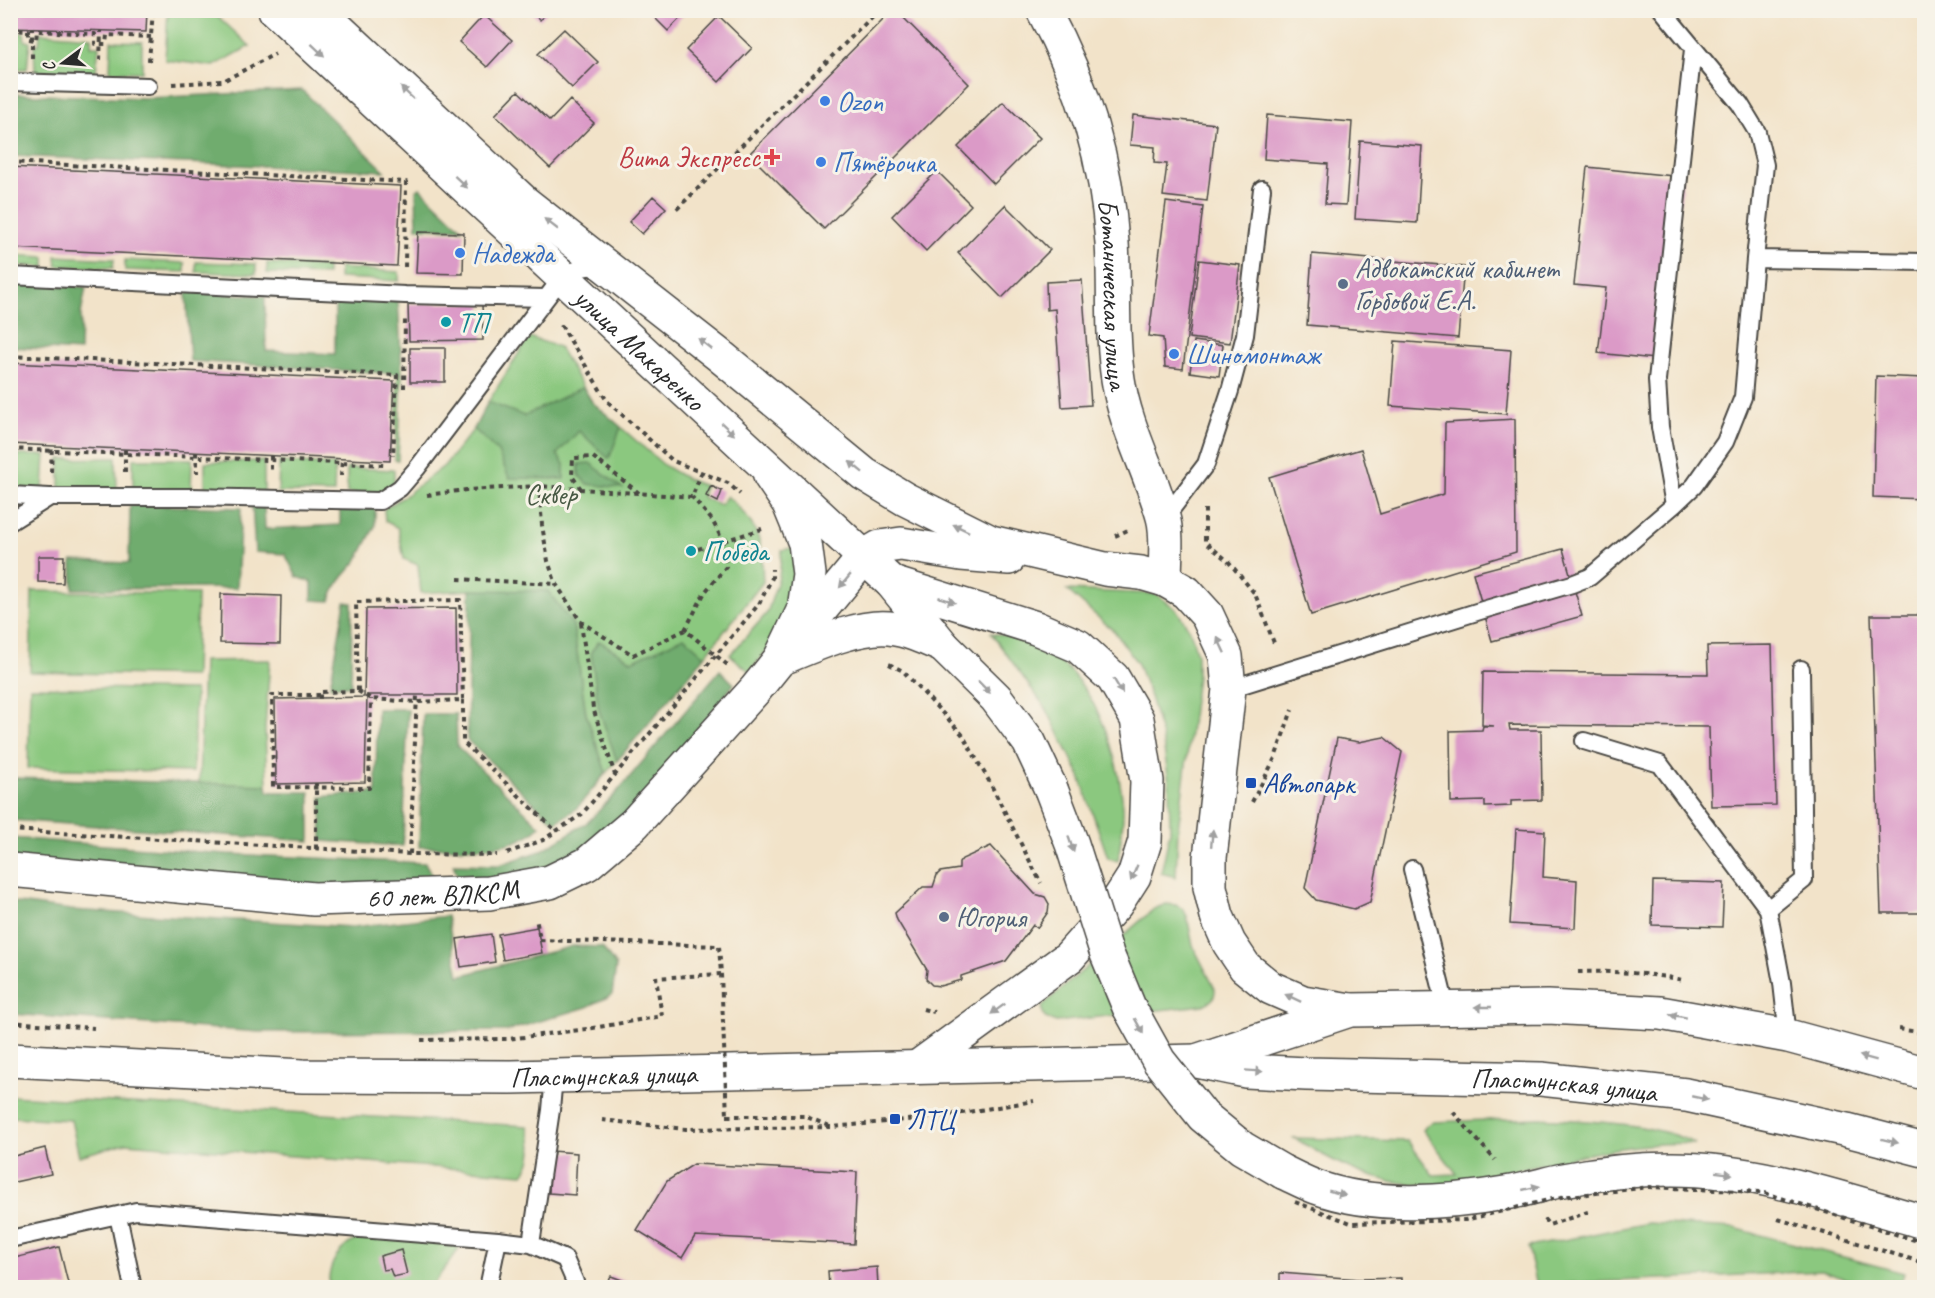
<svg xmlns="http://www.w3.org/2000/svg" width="1935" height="1298" font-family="Caveat,sans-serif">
<rect width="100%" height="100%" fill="#f7f3e8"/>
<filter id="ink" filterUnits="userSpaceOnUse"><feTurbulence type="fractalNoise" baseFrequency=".0167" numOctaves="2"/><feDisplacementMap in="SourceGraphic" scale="12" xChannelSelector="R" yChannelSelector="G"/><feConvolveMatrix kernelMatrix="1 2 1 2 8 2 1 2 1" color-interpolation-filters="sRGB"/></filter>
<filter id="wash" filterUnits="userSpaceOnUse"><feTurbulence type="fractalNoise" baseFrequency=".008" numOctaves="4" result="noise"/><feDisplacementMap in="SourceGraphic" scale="24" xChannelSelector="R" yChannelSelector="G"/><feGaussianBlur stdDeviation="1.35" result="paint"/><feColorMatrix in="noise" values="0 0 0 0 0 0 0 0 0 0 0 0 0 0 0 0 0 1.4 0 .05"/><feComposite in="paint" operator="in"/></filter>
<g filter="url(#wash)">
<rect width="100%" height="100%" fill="#f2e3c9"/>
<path fill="#8bc87f" stroke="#5b7a55" stroke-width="1.5" d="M168,11h44l38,35 -36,20 -49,-6z
M11,32l13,1 1,8 5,1 -3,27h-16z
M40,33l52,4 -1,9h8l-3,25 -61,1 -1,-27 5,-1z
M111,41l31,1v30h-32z
M11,255l34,2v10l-34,-2z
M56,256l58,3 -1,9 -56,-2z
M125,260l60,3v9l-60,-2z
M196,262l60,2v10l-60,-2z
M267,263l60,4v8l-60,-2z
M339,268l60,4v9l-60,-3z
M529,337l30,10 33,55 73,64 22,13 18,7 -3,11 18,8 7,-9c13,11 29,30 33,47 3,12 2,26 3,39l-58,74 -99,117 -20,-59 -13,-89 -103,-35 -49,3 -3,-28 -14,-6 -6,-31 -13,-7 -1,-12 18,-11 42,-32 30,-37 14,-27z
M398,373l4,1 -4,86h-3z
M11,455h34l-2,35 -32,-1z
M116,458l1,32 -57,-1v-30z
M133,459h59l-1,32h-58z
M264,461v30h-59v-29z
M279,462l56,3 -1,28 -56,-1z
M347,468l47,2v15l-15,10 -32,-2z
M796,547l-5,56 -18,39 -23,30 -20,-17 37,-42 12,-36 3,-27z
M1067,590l89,4 20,15 14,21 7,24v22l-19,154 -2,47 -15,-4 9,-42 -1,-49 -7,-45 -12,-40 -12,-33 -23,-32z
M32,591l165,3 -2,82 -165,-4z
M991,633c14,2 30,5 44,12 58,29 82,100 88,161 1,18 -3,38 -5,55l-10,-3 -29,-84 -32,-64z
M270,660l-5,68 2,57 -68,-1 4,-123z
M30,687l165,3 -2,82 -165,-4z
M1166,904l10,1 7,4 4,7 6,30 22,43c0,10 -3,12 -12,16l-147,17 -11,-4 -3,-8 1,-5 111,-96z
M11,1096l517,30c5,18 7,34 -5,48l-397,-31 -47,13 -8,-36 -60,-3z
M1539,1118c46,3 116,4 156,26 -58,-3 -115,11 -171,24 -13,3 -26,8 -40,11 -25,6 -56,7 -81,4 -40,-4 -76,-25 -109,-45l114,3 25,34 24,-1 -34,-44 4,-5 6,-3z
M1648,1223l86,5 170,45 -5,15 -28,-1 -49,-16 -285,14 -9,-38z
M362,1237l92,6 5,6 -28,38h-102c-2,-23 11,-42 33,-50z"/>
<path fill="#70ac6e" stroke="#4e6c4c" stroke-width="1.5" d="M302,90l83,81 -374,-15v-62l136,4z
M420,188l42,41 -45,-1 -1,-37z
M10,283l76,4 -5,27 -1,37 -69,-4z
M186,292l79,4 1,55 69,3v-55h63l4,75 -212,-13z
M583,387l9,15 29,25 -12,32 -30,-28 -22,23 7,10v15l-55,-1 -11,-26 -24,-23 14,-27 36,14z
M590,463l32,25 -35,-4 -8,-9v-11z
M252,504h12l1,25 75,-4v-20l35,3v18l-18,35 -15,17 -10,16 -2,7 -18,-1v-18l-15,-5 -12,-23 -30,-2z
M130,505l111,3 -4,80 -164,1 -1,-28 57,2z
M470,590l78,1 25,34 13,89 20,59 -29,35 -22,15 -88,-83z
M345,602l7,1 -1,83h-21z
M684,637l21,19 -88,105 -18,-51 -8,-58 8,-11 33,20z
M720,670l14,14 -77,99 -51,52 -53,35 -93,13 -7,-19 46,1 42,-14 47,-29 28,-29z
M377,709h31l-5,137 -81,-5 -1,-44 55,-5z
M423,714h33l1,32 83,80c-26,29 -85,21 -121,21z
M11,778l256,7 1,7h42v49l-299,-21z
M10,838l217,16 198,9 13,21 -119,7 -308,-24z
M11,902l60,8 282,17 94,-11 12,60 114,-30 29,1 14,19 -4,29 -25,12 -80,24 -248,1 -248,-18z"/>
<g id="blocks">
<path fill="#db9ac7" d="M10,10h137l-1,22 -136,-4z
M529,10h20l-9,10z
M647,10h41l-20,21z
M892,10h4l73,74 -145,145 -75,-75z
M484,15l28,25 -25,27 -28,-25z
M719,16l33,32 -33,34 -33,-32z
M564,29l34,33 -26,26 -34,-34z
M518,91l32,30 20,-21 24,23 -44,45 -55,-53z
M1003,102l37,36 -46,46 -36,-37z
M1133,115l83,9 -9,77 -44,-5 4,-32 -13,-1 1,-16 -25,-2z
M1267,115l85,7 -6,83 -21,-1 3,-40 -64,-5z
M1360,141l62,5 -5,77 -62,-4z
M10,167l391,19 -4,80 -387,-18z
M1587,167l96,10 -19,183 -66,-7 8,-65 -32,-3z
M937,171l34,34 -45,46 -34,-35z
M653,196l13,12 -24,26 -13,-12z
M1166,202l37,5 -20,162 -18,-2 -2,-29 -14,-2z
M1005,205l45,45 -48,48 -44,-45z
M418,232l46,1 -1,41 -47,-1z
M1312,254l152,13 -6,71 -151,-13z
M1199,260l41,5 -10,78 -41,-5z
M1082,280l9,125 -29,2 -7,-98 -8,1 -1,-28z
M482,303l1,37 -74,1 -1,-37z
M1194,341l29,4 -4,31 -29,-4z
M1395,341l116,9 -5,64 -116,-8z
M410,348h35v34h-35z
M10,363l384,18 -4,80 -380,-17z
M1876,376l48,2v121l-51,-2z
M1515,419l1,133 -205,63 -42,-138 92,-28 19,65 64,-20 1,-71z
M711,486l11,5 -4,11 -12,-6z
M1563,549l19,67 -90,25 -19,-68z
M38,556h26l-1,27 -25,-1z
M221,594l60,2 -1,48 -60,-1z
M456,608l1,87h-90l-2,87 -89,2 -1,-85 89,-2 2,-88z
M1871,615h53v298h-43z
M1772,645l4,160 -65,1 -2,-79 -200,-2 1,5h31l1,70 -31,1v5l-26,1v-6l-34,1 -1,-71 32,-1 1,-4h11l-12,-1 1,-53 225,2 -1,-28z
M1384,737l18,15 -32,150 -16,7 -38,-9 -11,-12 32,-150 22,4z
M1516,829l29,2 -2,46 34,3 -2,48 -65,-4z
M991,846l44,48 10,3 4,7 -1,8 -11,16 -4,-3 -27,36 -45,15v4l-21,6 -8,-1 -6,-6 1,-9 -30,-50 -2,-7 28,-26h10l4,-12 3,-3 19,-3v-6l3,-4z
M1653,881l71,2 -2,44 -70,-2z
M537,927l5,26 -39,7 -5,-26z
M491,934l4,28 -34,5 -4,-28z
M45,1148l6,26 -41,9v-26z
M551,1151l26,2 -2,42 -26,-2z
M694,1164l163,8 -3,72 -159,-8 -13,22 -45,-28 30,-49z
M59,1247l10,40h-59v-28z
M401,1250l6,24 -14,3 -3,-8 -7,1 -3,-14z
M877,1267l1,20h-49l-1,-16z
M1280,1273l79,6 42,-1v9h-121z
M611,1276l30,11h-36z"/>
</g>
</g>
<g filter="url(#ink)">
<use href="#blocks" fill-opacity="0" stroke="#494743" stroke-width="1.5"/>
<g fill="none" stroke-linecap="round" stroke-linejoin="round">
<defs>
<path id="lane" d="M10,82l138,4
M1755,259l169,3
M10,276l395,19 141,3
M10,495l40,2
M1674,505l-14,-78 -3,-47 36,-331
M1164,519l42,-55 24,-73 15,-56 17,-146
M10,522l40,-25h140l190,4 20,-13 18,-21 145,-191c14,-8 24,-10 40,-10
M1229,689l254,-79 89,-26 18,-7 84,-72 20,-19 31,-44 18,-45 12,-138 10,-94 -8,-33 -17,-28 -78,-94
M1584,741l76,23 108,145 14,74 6,53
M1412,869l34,138
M1768,909l36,-29 -3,-211
M118,1215l15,73
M10,1239l126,-28 362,29 33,4 20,-134 3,-34
M531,1244l34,15 10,23 -3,6
M488,1288l10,-48"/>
<g id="street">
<path id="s1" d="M1043,10c39,72 64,151 69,233 3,46 -1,91 6,136 7,48 32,91 45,138 5,17 2,44 2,63"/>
<path d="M780,659c30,-12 76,-34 109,-31 19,2 36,10 54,18"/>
<path id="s2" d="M10,870l304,29 175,-6 61,-11 37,-18 47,-40 121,-134 25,-31 24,-50 5,-35 -4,-31 -16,-39 -19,-28"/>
</g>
<g id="secondary">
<path id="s3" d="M275,10l617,573 51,63 53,52 33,44 22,47"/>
<path d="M318,10l207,193 194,152 145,119 41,25 86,43 114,27 36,4 24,7 21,12 21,23 19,41 3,33 -19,169v29l7,29 12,27 16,24 26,21 32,14 47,8"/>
<path d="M892,583l144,45 42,18 35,32 24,41 10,62 -2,60 -11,35 -18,28 -47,53 -150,109"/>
<path d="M780,659l85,-103 15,-9 21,-3 60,10 48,4"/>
<path id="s4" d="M10,1060l293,16 208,1 686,-16 49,10 60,3 235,5 145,16 161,35 77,20"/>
<path d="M1199,1060l151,-50 198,-3 112,6 128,23 136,37"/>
<path d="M1283,1172c11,5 22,11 33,15 57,21 131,16 189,6 20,-3 39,-9 58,-13 35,-7 73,-11 109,-11 86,0 170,30 252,53"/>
</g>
</defs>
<use href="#lane" stroke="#494743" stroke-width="20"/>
<use href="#street" stroke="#494743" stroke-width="36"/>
<use href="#secondary" stroke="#494743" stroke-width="36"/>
<path stroke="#494743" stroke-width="4" stroke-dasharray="4.5 4.5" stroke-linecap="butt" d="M10,30l18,1v8l8,1 1,-9 58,3v10h11l1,-9 44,2
M32,58v-30
M100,60l1,-29
M149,61l4,-51
M172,84l51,-3 52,-27
M10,162l396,20 -1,88
M677,209l202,-199
M561,325l46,76 66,60 55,22 12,11
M10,356l387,19 -4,81
M404,388l1,-69
M10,449l376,16
M196,452l1,21
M271,456v17
M51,472l1,-27
M125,472v-23
M341,476l1,-17
M539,486l3,39 6,36 8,23 25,38 52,33 52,-25 45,37
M581,489l-9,-13 1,-18 20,-1 46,36
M427,495l39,-5 73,-4 153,11 9,-23
M1205,509v33l23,19 27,33 19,49
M1115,536l15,-7
M698,549l64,-20
M458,579l98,5
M581,623l12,85 22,67
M685,630l20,-38 21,-25 -3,-26 -11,-21 -20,-23
M889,664l14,7 59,63 27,47 52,102
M320,695h-48l1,92 96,1 2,-89
M320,699v-7l38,-1 13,8 46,3 46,-2 -3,-100 -104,2 2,89
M463,700v42l93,89
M1252,802l23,-44 17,-48
M10,830l400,24 87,1
M316,849v-66
M507,853l36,-13 39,-26 177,-210 13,-26v-9
M410,854l7,-159
M1578,972c36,-1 70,1 105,8
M923,1009l11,3
M10,1022l84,6
M1899,1029l25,4
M421,1040l87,-1 79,-10 75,-13 -6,-38 65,-4 -2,-28 -179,-6 -4,-22
M1453,1112l42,48
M727,1116h77l26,10
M602,1120l84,9 146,-2 106,-10 96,-16
M1544,1219l5,6 39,-13
M1778,1219l146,44"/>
<use href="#lane" stroke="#fff" stroke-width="16"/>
<use href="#street" stroke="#fff" stroke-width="33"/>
<use href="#secondary" stroke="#fff" stroke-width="33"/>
<defs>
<path id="secondary-bridge" d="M1051,789l21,55 35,110 22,53 30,54 44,55 39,32 41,24"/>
</defs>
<use href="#secondary-bridge" stroke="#494743" stroke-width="36" stroke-linecap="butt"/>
<path stroke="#494743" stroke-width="4" stroke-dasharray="4.5 4.5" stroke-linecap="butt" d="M721,974l6,142
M1295,1202l56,21 114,-3 96,-23 88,-10 113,5 162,51"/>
<use href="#secondary-bridge" stroke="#fff" stroke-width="33"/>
</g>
<defs><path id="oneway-solid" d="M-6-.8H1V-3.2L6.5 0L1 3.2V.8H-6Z" transform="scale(1.5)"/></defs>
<g fill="#a0a0a0">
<use href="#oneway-solid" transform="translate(318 50) rotate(43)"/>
<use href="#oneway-solid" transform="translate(407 93) rotate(-137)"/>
<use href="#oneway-solid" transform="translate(461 182) rotate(43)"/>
<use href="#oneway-solid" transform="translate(551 224) rotate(-142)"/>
<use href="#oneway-solid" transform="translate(705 344) rotate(-142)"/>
<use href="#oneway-solid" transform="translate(728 429) rotate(43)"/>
<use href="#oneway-solid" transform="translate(856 467) rotate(-141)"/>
<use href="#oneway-solid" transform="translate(961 528) rotate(-155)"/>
<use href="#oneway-solid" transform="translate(845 581) rotate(130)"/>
<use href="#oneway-solid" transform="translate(947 600) rotate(18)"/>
<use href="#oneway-solid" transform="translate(1221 645) rotate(-115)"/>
<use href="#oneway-solid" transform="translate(1118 686) rotate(59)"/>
<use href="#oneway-solid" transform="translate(984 687) rotate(45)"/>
<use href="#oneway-solid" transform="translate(1212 838) rotate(-84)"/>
<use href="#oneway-solid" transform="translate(1071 844) rotate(71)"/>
<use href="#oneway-solid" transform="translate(1134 873) rotate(113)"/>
<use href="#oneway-solid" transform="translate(1293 998) rotate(-155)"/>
<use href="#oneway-solid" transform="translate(1483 1007) rotate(180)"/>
<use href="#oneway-solid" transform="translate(998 1009) rotate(144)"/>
<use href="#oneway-solid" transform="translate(1678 1016) rotate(-170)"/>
<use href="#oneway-solid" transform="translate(1139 1026) rotate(61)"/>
<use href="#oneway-solid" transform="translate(1868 1058) rotate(-165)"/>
<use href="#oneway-solid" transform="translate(1254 1071) rotate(4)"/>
<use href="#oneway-solid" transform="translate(1700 1098) rotate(12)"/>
<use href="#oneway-solid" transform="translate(1890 1141) rotate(14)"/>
<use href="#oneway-solid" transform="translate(1724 1173) rotate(7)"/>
<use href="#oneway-solid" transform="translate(1531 1188) rotate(-13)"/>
<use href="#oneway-solid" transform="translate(1337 1193) rotate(15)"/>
</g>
</g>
<g fill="#3f7fe0" stroke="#f7f3e8" stroke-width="2">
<circle cx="825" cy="101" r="6"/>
<circle cx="821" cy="162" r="6"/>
<circle cx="460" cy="253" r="6"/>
<circle cx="1174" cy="354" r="6"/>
</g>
<path fill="#e0444e" stroke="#f7f3e8" stroke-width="2" d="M769 148h6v6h6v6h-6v6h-6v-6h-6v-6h6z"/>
<g fill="#5c6f8a" stroke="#f7f3e8" stroke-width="2">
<circle cx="1343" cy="284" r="6"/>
<circle cx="944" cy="917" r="6"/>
</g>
<g fill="#0f9aa8" stroke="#f7f3e8" stroke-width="2">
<circle cx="446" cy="322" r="6"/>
<circle cx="691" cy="551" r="6"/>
</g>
<g fill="#1a4fb4" stroke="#f7f3e8" stroke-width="2">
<rect x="1245" y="777" width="12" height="12" rx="3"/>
<rect x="889" y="1113" width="12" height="12" rx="3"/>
</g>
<g text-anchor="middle" stroke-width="6" stroke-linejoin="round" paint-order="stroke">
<g font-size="28" fill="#366cbe" stroke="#f7f3e8" text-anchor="start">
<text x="837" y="111">Ozon</text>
<text x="833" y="172">Пятёрочка</text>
<text x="472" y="263">Надежда</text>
<text x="1186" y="364">Шиномонтаж</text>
</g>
<g font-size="28" fill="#be3a42" stroke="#f7f3e8" text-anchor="end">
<text x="760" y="167">Вита Экспресс</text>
</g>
<g font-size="28" fill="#4e5e75" stroke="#f7f3e8" text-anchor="start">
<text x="1355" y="278">Адвокатский кабинет<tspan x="1355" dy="32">Горбовой Е.А.</tspan></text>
<text x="956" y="927">Югория</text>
</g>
<g font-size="28" fill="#2b2b2b" stroke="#f7f3e8">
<text dy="10" stroke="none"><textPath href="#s1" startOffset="296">Ботаническая улица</textPath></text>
<text dy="10" stroke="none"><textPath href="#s3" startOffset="498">улица Макаренко</textPath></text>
<text dy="10" stroke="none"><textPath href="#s2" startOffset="434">60 лет ВЛКСМ</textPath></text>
<text dy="10" stroke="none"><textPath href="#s4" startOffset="594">Пластунская улица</textPath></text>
<text dy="10" stroke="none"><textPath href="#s4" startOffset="1556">Пластунская улица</textPath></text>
</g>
<g font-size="28" fill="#0d838f" stroke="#f7f3e8" text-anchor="start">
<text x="458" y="332">ТП</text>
<text x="703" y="561">Победа</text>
</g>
<g font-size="28" fill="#485a44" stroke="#f7f3e8">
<text x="551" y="504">Сквер</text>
</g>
<g font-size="28" fill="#164399" stroke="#f7f3e8" text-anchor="start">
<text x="1263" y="793">Автопарк</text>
<text x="907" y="1129">ЛТЦ</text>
</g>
</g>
<rect width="1935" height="1298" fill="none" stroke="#f7f3e8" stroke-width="36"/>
<g transform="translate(63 63) rotate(254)" stroke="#f7f3e8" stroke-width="4.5" paint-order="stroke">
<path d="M0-4.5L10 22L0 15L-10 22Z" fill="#2b2b2b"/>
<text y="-9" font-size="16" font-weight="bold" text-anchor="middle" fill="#2b2b2b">С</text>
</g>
</svg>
